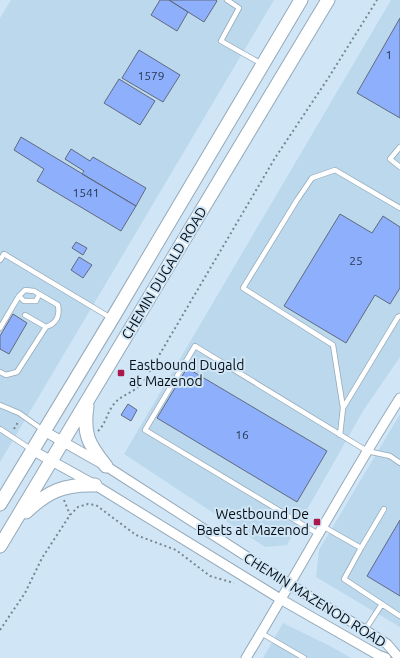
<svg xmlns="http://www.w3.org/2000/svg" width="400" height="658" font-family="Ubuntu,sans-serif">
<rect width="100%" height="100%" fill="#d0e6f6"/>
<path fill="#bbd8ec" d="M11,0h263l-274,462v-444z
M391,0h9v357l-37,54 -76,134 -22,2 -141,-93z
M400,414v213l-84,-50 3,-27z
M283,623l47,23 21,12h-88z"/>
<path fill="#8eb0fc" stroke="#616a7d" d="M160,0h9l19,12 -11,19 -26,-16z
M169,0h47l1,1 -13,21z
M400,18v100l-43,-25z
M139,50l41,25 -17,27 -41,-24z
M119,79l36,22 -15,24 -36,-22z
M21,137l115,69 -15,25 -84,-50 7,-12 -30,-19z
M71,149l19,12 3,-4 53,31 -10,18 -54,-32 2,-3 -19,-12z
M340,214l32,19 11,-17 17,11v61l-10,16 -15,-9 -29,48 -62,-37z
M76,242l11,6 -4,7 -11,-7z
M79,257l13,8 -9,13 -12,-8z
M13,314l14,9 -18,31 -9,-5v-13z
M187,368l140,83 -30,51 -140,-84z
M128,404l9,6 -6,11 -10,-6z
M400,520v76l-33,-20z"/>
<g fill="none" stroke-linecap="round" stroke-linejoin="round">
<defs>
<path id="service" d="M227,0l12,8 -18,33 41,23
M400,147l-10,12 10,8
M0,260l4,-6 107,64
M19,296l5,5h12l3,-6
M25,315l21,12
M0,328l19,-32 6,-6 9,1 24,14c2,11 -1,18 -12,22l-29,45 -11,3 -6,-3
M0,405l19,8 24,17
M343,408l55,-91 2,-1
M0,429l32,21
M340,435l3,-27 -10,-63 -90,-57 54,-88 15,-22 23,-8 65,38
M324,527l37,21 23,-39
M320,535l-175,-105 50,-84 172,105 23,5 10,7
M361,548l-17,31 56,37
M365,630l17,-26
M261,633l43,25"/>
<path id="minor" d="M44,431l62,35 185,119 74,45 22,14 12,14
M32,450l63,35 187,115 96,55 8,3
M246,658c52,-86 100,-175 154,-260"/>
<path id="secondary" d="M87,406c-4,28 1,38 19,60
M0,504l112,-185 189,-319
M26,512c22,-21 39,-28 69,-27
M0,546l328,-546"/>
</defs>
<use href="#service" stroke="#95a9b9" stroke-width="6"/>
<use href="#minor" stroke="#95a9b9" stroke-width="11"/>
<use href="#secondary" stroke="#95a9b9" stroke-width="15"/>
<path stroke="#768691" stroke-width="2" stroke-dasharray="2 3" stroke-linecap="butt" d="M14,429l4,-7
M98,431c8,-7 9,-19 16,-27 9,-11 20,-10 30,-23l131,-223 54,-81 48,-77
M64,500l6,15
M0,630l25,-37 17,-35 28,-43 8,-8 10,-3 8,1 40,30 40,15 34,26 24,7"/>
<use href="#service" stroke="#fff" stroke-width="4.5"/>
<use href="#minor" stroke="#fff" stroke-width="9"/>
<use href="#secondary" stroke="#fff" stroke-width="13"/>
</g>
<g fill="#aa184e" stroke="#d0e6f6" stroke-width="1.5">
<rect x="117" y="369" width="8" height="8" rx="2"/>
<rect x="313" y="518" width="8" height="8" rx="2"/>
</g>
<g text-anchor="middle" stroke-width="4" stroke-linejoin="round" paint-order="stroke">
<g font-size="12" fill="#28364d">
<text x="389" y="59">1</text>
<text x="151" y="80">1579</text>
<text x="86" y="197">1541</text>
<text x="356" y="265">25</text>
<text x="242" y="439">16</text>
</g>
<g font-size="14" fill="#060d13" stroke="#d0e6f6">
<text transform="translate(164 273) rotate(-59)" y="5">CHEMIN DUGALD ROAD</text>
<text transform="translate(315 600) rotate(32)" y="5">CHEMIN MAZENOD ROAD</text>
</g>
<g font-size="14" fill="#060d13" stroke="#d0e6f6" text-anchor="start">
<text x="129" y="370">Eastbound Dugald<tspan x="129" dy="16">at Mazenod</tspan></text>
<text x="309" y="519" text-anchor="end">Westbound De<tspan x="309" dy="16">Baets at Mazenod</tspan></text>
</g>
</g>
</svg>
